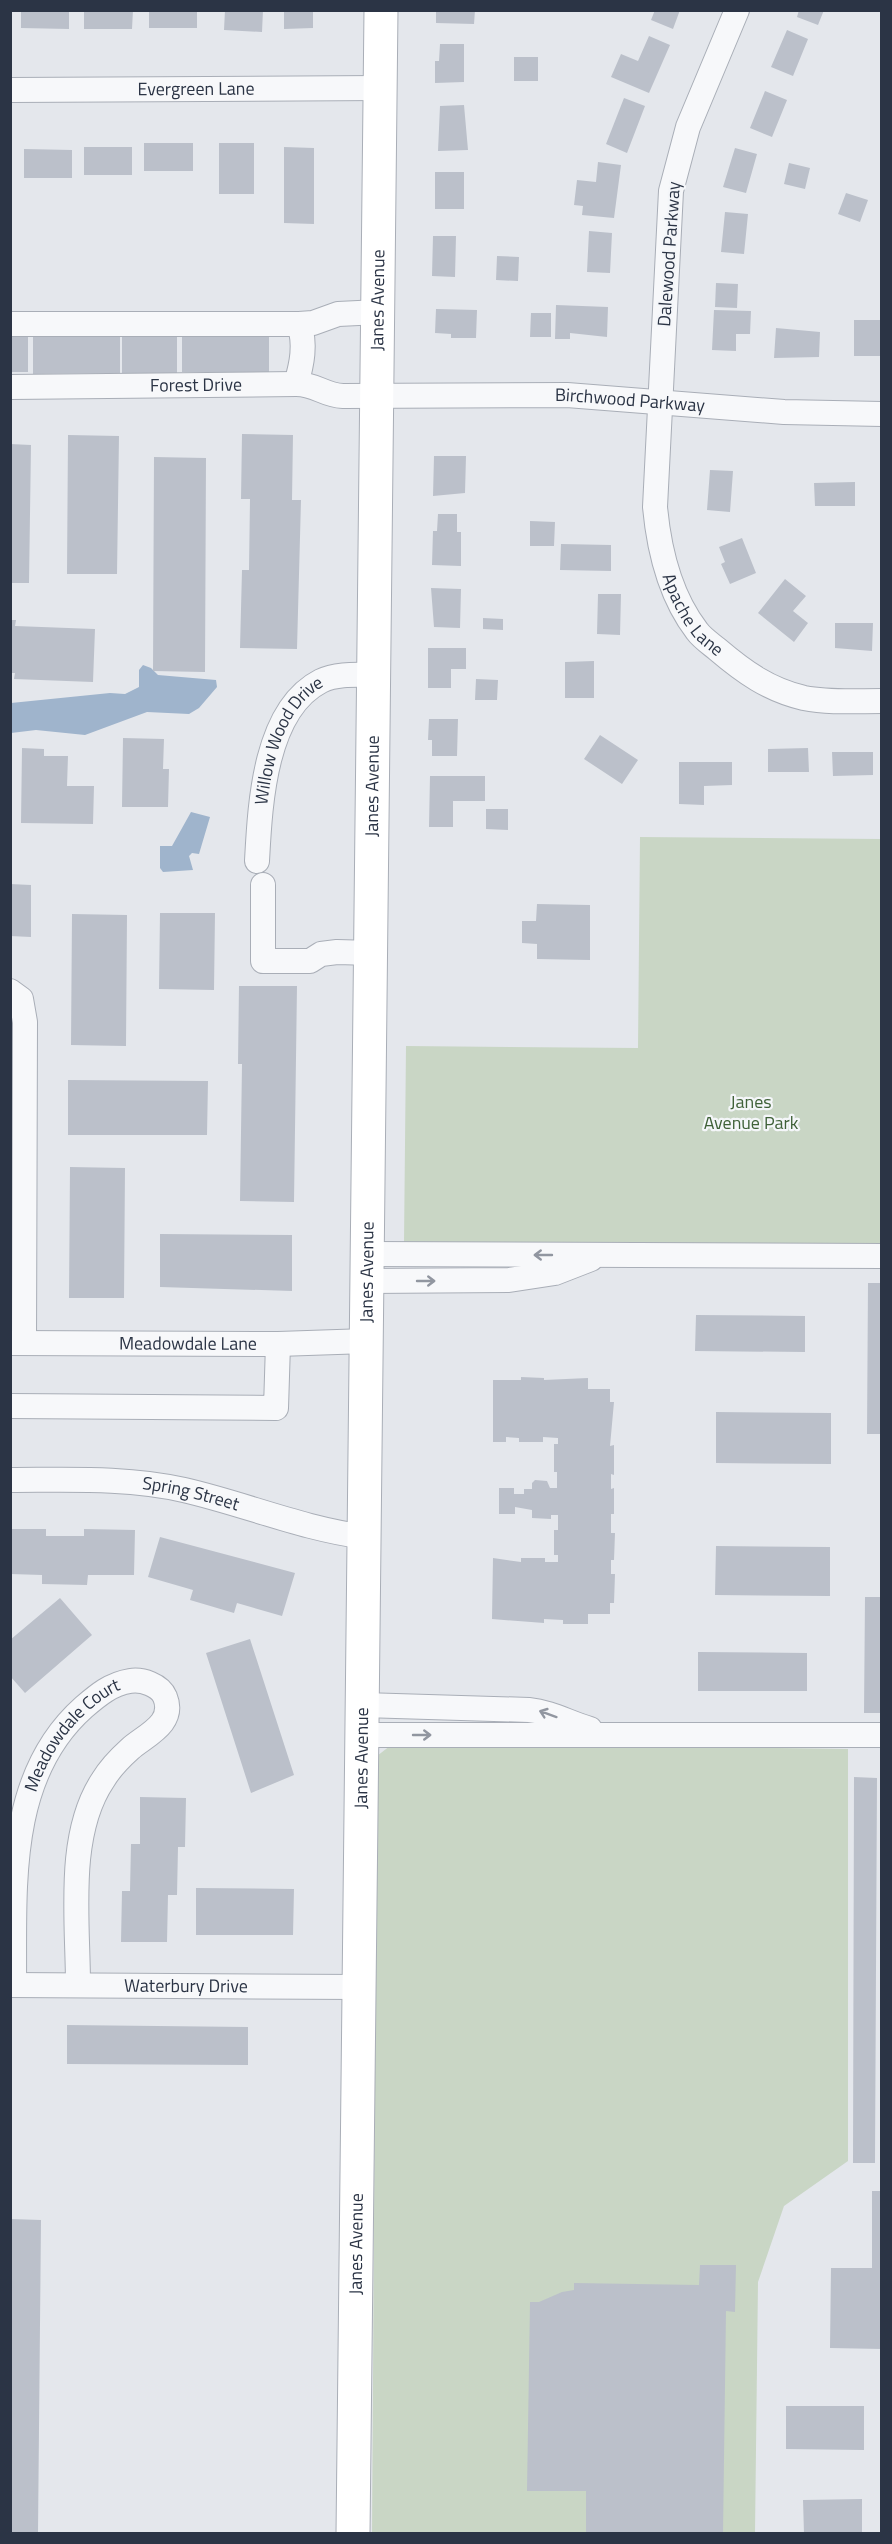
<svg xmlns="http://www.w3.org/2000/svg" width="892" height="2544" font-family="'Titillium Web',sans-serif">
<rect width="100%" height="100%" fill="#e4e7ec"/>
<path fill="#c9d6c5" d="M640,837l241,2v408l-477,-5 2,-196 232,2z
M395,1742l453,7v412l-64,45 -26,76 -3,251 -383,1 5,-778z"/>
<path fill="#9fb4cc" d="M143,665l8,3 7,7 58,5 1,7 -18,21 -10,6 -42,-2 -62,23 -49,-5 -25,3v-30l99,-10 15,1 14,-7v-17z
M191,812l19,5 -11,37 -7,-1 -3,3 4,14 -30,2 -3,-4v-22h12z"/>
<path fill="#bbc0ca" d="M21,10h48v19l-48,-1z
M84,10h49l-1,19h-48z
M149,10h48v18h-48z
M225,10h38l-1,22 -38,-2z
M284,10h29v18l-29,1z
M436,10h39l-1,14 -38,-1z
M655,10h25l-7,19 -22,-9z
M799,10h25l-6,15 -21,-8z
M787,30l21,9 -15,37 -22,-9z
M649,36l21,9 -21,48 -38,-16 10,-23 17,7z
M440,44h24v38l-29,1v-22h4z
M514,57h24v24h-24z
M765,91l22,9 -15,37 -22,-9z
M624,98l21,8 -18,47 -21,-9z
M464,105l4,45 -30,1 2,-45z
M144,143h49v28h-49z
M219,143h35v51h-35z
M84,147h48v28h-48z
M284,147l30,1v76l-30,-1z
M735,148l22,6 -11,39 -23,-6z
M24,149l48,1v28h-48z
M598,162l23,3 -7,53 -32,-3 1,-9 -9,-1 3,-25 19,2z
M789,163l21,5 -5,21 -21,-5z
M435,172h29v37h-29z
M846,193l22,7 -8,22 -22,-8z
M725,212l23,2 -4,40 -23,-2z
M589,231l23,2 -2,40 -23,-1z
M433,236h23l-1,41 -23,-1z
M497,256l22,1 -1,24 -22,-1z
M716,283l22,1 -1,24 -22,-1z
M556,305l52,2 -1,30 -37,-4v6h-15z
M436,309l41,1 -1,28h-25v-4l-16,-1z
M714,310l37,1 -1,23h-14v17l-24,-1z
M531,313h20v24h-21z
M854,320h28l-1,36h-27z
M776,328l44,4 -1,25 -45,1z
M120,334v39l-87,1v-39z
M177,334v39l-55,1v-39z
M28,336v36h-18v-35z
M182,336h87v36h-87z
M242,434l51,1 -1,65h9l-4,149 -57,-1 2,-78h7l1,-71h-9z
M68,435l51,1 -2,138h-50z
M10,444l21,1 -2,138h-19z
M434,456h32l-1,37 -32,3z
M154,457l52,1 -1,214 -52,-1z
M710,470l23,1 -3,41 -23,-2z
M855,482v24h-40l-1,-23z
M438,514h19v18h4v34l-29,-1 1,-34h4z
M530,521l25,1 -1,24h-24z
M742,538l14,35 -26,11 -9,-20 4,-2 -6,-15z
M561,544l50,1v26l-51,-1z
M785,579l21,17 -13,15 15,12 -14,19 -36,-29z
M431,588l30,1 -1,39 -26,-1z
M598,594h23l-1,41 -23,-1z
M483,618l20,1v11l-20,-1z
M10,620h6l-1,6 80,3 -2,53 -79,-3 1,-6h-5z
M835,623h38l-1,28 -37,-3z
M428,648h38v21h-15v19h-23z
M594,661v37h-29v-36z
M476,679l22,1 -1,20h-22z
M429,719h29l-1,37h-25v-16h-4z
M600,735l38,25 -16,24 -38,-25z
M123,738l41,1 -1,30h6l-1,38h-46z
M22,748l22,1v7h24l-1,30h27l-1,38 -72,-1z
M808,748l1,24h-41v-23z
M832,752h41v23l-40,1z
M679,762h53v23l-28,1v19l-25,-1z
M430,776h55v25h-32v26h-24z
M486,809h22v21l-22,-1z
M10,884l21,1v52l-21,-1z
M537,904l53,1v55l-53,-1v-15l-15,-1v-22h14z
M160,913h55l-1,77 -55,-1z
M72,914l55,1 -1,131 -55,-1z
M239,986h58l-3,216 -54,-1 2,-137h-4z
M68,1080l140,1 -1,54h-139z
M70,1167l55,1 -1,130h-55z
M160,1234l132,1v56l-132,-4z
M868,1283h14v151h-15z
M696,1315l109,1v36l-110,-1z
M521,1377l23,1v2l44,-2v11h22v13h4l-4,44 4,-1v30l-3,-1v15l3,-1v26h-3v19h4l-1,27h-3v14h4l-1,29h-4v11h-22v10h-25v-4l-19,-1v4l-52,-4 1,-61 28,4v-4h24v4h13v-7h-4v-25h4v-15h-7v4l-19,-1v-8l-17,-3v7h-16v-26h15v6h10v-5h8v-6l3,-3 12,1 3,7h7v-16h-3v-28h4v-6l-15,-1v5h-24v-4l-13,-1v5h-13v-62h28z
M716,1412l115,1v51l-115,-1z
M10,1529h36v7h38v-7l51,1 -1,45h-46l-1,10 -45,-1v-9l-32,-1z
M160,1537l135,36 -13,43 -45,-13 -3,10 -44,-13 3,-10 -45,-13z
M716,1546l114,1v49l-115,-1z
M865,1597h17v116h-18z
M60,1598l32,37 -67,58 -15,-17v-36z
M250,1639l44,136 -43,18 -45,-140z
M698,1652l109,1v38h-109z
M854,1777l23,1 -2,385h-22z
M140,1797l46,1 -1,49h-7l-1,48h-9l-1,47h-46l1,-51h8l1,-47h9z
M196,1888l98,1 -1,46h-97z
M67,2025l181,2v38l-181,-1z
M872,2191h10v158l-52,-1 1,-80h41z
M10,2219l31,1 -3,313h-28z
M700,2265h36l-1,47 -9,-1 -3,223h-137v-43h-59l3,-189h9l23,-10 12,-2v-7l125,2z
M786,2406h78v44l-78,-1z
M862,2499v35h-58l-1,-34z"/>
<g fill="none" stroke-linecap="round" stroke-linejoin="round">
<defs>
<g id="street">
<path id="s1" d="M737,10l-49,117 -17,64 -16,316c4,43 15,89 42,124 5,7 14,13 20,18 27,23 52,41 87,49 25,5 52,3 78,3"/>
<path id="s2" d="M10,90l371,-2"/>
<path d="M10,324h289l14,-1 25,-9 41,-2"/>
<path d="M296,384c6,-20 10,-40 3,-60"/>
<path id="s3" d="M10,387l286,-3c20,0 27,11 47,12l224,-1 217,17 98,2"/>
<path id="s4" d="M257,861c3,-55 7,-151 64,-180 16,-8 37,-6 55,-6"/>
<path d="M263,885v76h47l11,-7 16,-2 35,1"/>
<path d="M10,991l11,8 4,23 -1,321"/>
<path d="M368,1254l514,2"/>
<path d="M368,1281l141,-1 46,-7 36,-14"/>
<path id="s5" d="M10,1343l268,1 89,-3"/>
<path d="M10,1406l266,2 2,-64"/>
<path id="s6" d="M10,1480c58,0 118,-3 174,10 61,14 119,39 182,47"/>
<path d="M363,1705l166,5c22,2 40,13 61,19"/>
<path d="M363,1735h519"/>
<path id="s7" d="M10,1985l350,2"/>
<path id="s8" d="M14,1985c1,-96 -9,-208 70,-278 14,-12 27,-23 46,-26 12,-2 30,4 35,16 11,27 -21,39 -35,52 -10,9 -21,21 -27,31 -37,55 -25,141 -25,205"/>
</g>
<g id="secondary">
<path id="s9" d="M353,2534l28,-2524"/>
</g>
</defs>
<use href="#street" stroke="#a9aeb7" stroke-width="26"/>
<use href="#secondary" stroke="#a9aeb7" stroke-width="35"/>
<use href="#street" stroke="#f7f8fa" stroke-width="24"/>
<use href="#secondary" stroke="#fff" stroke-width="33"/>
</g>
<defs><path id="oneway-shaft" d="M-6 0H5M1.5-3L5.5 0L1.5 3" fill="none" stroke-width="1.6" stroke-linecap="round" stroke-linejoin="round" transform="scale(1.5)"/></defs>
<g stroke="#9196a0">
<use href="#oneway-shaft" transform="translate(543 1255) rotate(-180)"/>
<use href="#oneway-shaft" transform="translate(426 1281)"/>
<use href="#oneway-shaft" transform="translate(548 1714) rotate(-160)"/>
<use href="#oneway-shaft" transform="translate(422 1735)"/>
</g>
<g text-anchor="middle" stroke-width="4.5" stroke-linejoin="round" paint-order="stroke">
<g font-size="18" fill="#2b3445" stroke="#f4f6f9">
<text dy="6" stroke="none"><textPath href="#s2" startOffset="186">Evergreen Lane</textPath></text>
<text transform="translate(669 254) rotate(-86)" y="6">Dalewood Parkway</text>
<text dy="6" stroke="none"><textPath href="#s9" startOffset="2234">Janes Avenue</textPath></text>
<text dy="6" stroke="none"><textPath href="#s3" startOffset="186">Forest Drive</textPath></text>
<text dy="6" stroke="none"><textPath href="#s3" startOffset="622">Birchwood Parkway</textPath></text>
<text dy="6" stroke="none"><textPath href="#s1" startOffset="626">Apache Lane</textPath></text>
<text dy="6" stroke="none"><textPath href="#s4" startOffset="128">Willow Wood Drive</textPath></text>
<text dy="6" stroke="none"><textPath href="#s9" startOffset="1748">Janes Avenue</textPath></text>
<text dy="6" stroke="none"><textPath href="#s9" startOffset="1262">Janes Avenue</textPath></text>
<text dy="6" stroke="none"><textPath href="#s5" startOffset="178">Meadowdale Lane</textPath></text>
<text dy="6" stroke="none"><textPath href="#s6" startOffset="182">Spring Street</textPath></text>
<text dy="6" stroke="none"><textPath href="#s8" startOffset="267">Meadowdale Court</textPath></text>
<text dy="6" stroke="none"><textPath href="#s9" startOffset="776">Janes Avenue</textPath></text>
<text dy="6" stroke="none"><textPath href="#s7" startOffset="176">Waterbury Drive</textPath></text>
<text dy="6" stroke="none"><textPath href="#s9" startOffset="290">Janes Avenue</textPath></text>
</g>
<g font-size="18" fill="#3f6138" stroke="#f4f6f9">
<text x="751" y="1108">Janes<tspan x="751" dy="21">Avenue Park</tspan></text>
</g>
</g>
<rect width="892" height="2544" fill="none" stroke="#2b3445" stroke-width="24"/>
</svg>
